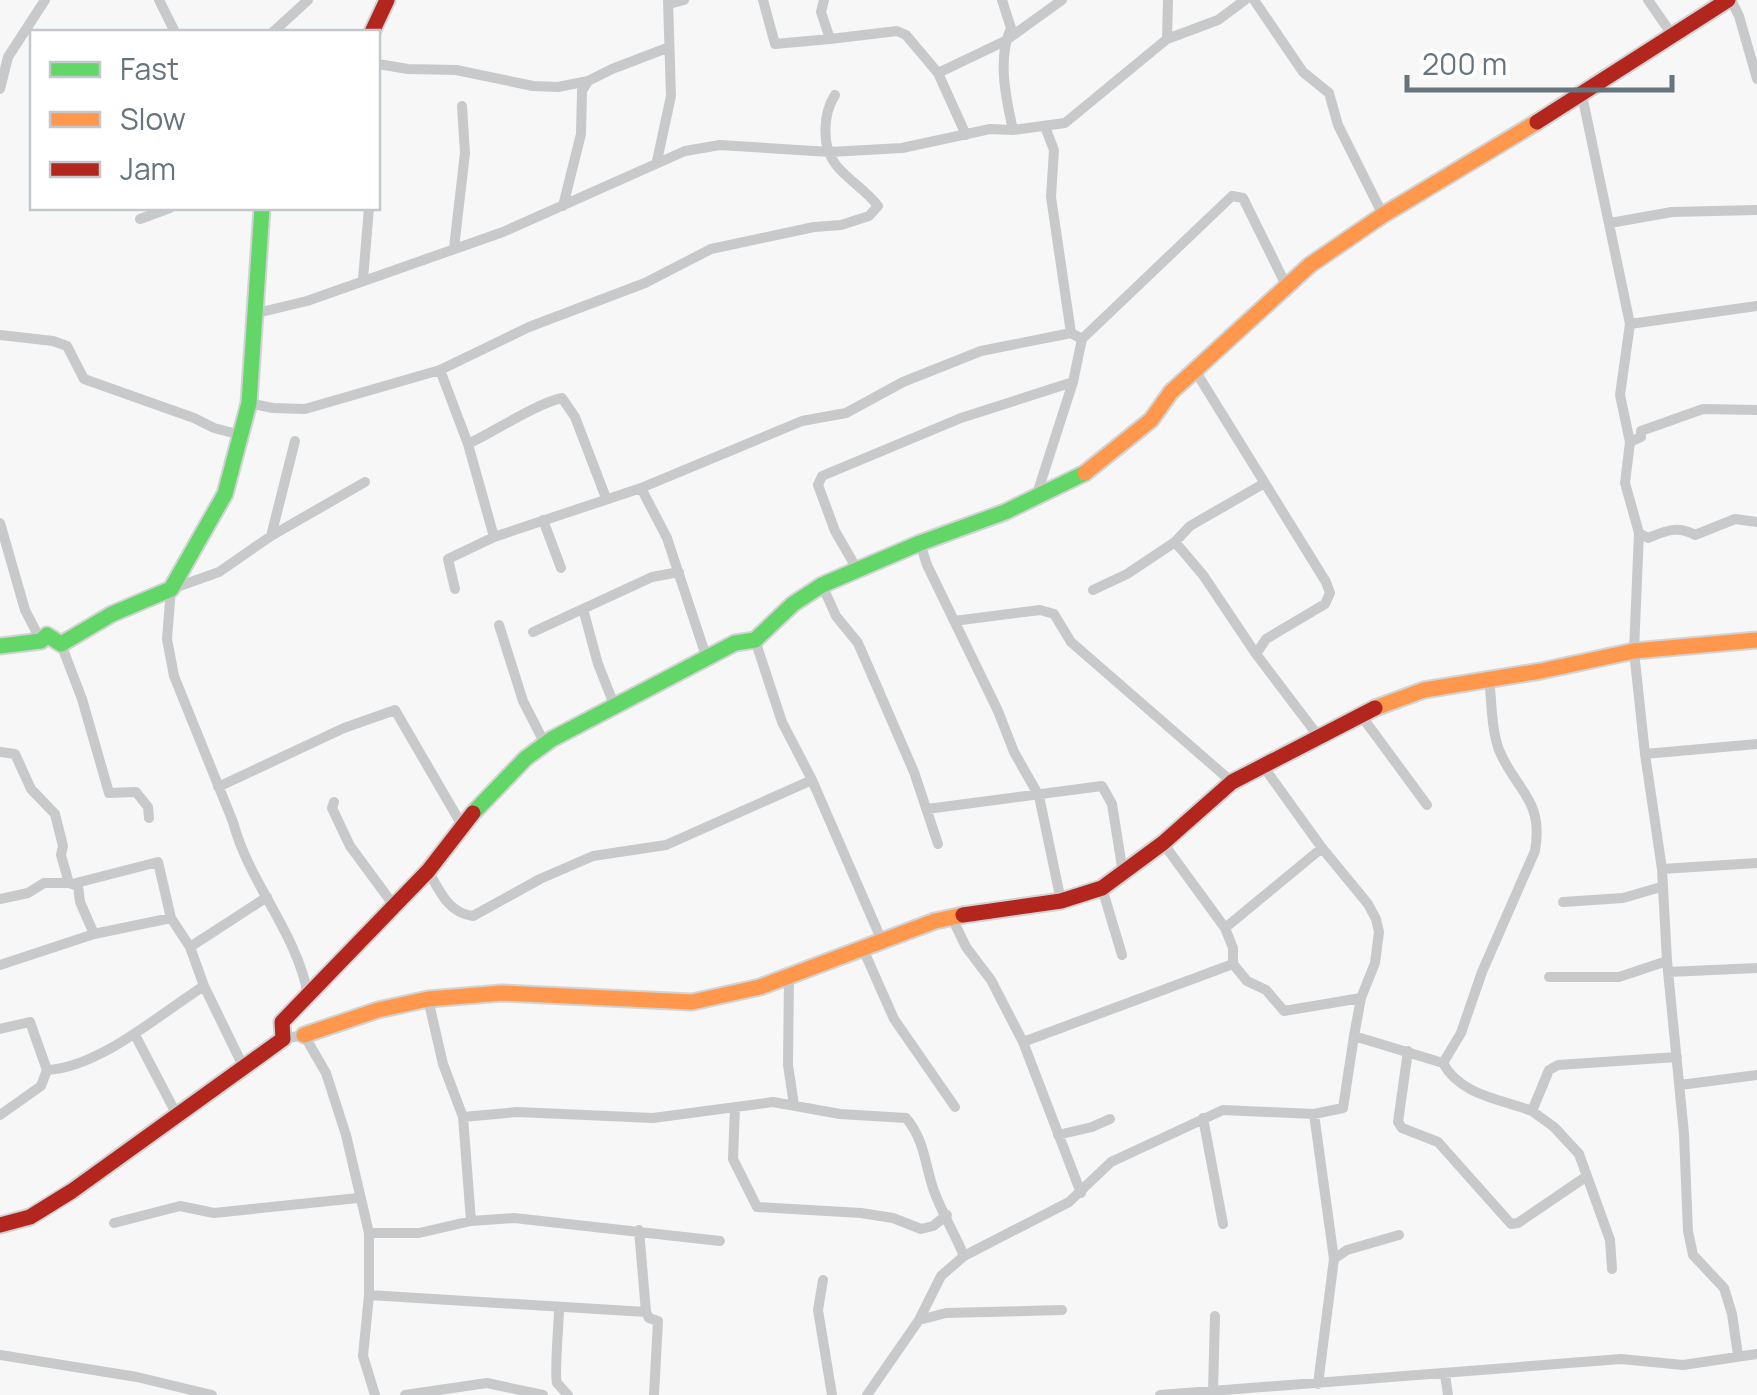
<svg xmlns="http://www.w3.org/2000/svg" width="1757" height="1395" font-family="Manrope,sans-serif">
<rect width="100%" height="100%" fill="#f7f7f7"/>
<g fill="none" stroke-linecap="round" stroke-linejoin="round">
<defs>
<path id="fast" d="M0,646l41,-5 6,-6 14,9 51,-30 59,-25 54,-95 24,-91 13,-195
M473,813l53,-55 26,-19 183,-96 20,-3 38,-36 29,-19 98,-42 85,-31 80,-39"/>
<path id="slow" d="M1085,473l66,-53 20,-28 139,-127 73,-50 154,-93
M1375,708l49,-18 117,-19 93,-20 123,-11
M304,1035l74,-25 50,-11 74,-6 190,9 68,-15 175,-66 28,-6"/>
<path id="jam" d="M372,32l15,-32
M1537,122l191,-122
M963,915l98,-14 41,-13 61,-45 69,-61 143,-74
M0,1225l30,-8 42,-26 211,-152 -1,-17 146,-151 45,-58"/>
</defs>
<use href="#fast" stroke="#d2d3d4" stroke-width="19"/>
<use href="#slow" stroke="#d2d3d4" stroke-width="19"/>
<use href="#jam" stroke="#d2d3d4" stroke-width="19"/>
<path stroke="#c8c9ca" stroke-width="10" d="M159,0l16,32
M763,0l12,44 55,-5
M824,0l-3,12 9,27 67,-8 9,4 32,38 67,-32 57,-41
M1002,0l9,28c-14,30 -5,71 2,102
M1254,0l49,72 26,21 9,32 45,90
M1648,0l25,36
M1731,0l8,16 18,63
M669,4l15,-4
M273,32l35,-32
M1167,39l1,-39
M378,64l30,5 48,1 77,16 25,1 30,-6
M938,73l28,62
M0,89l8,-32 37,-57
M1582,95l48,229 -10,71 10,47 -5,41 14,50 -5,118 11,103 17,115 5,92 17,173 4,97 5,24 31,33 8,26 6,41
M1045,127l9,23 -3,47 20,136
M657,161l14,-65 -3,-96
M563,206l18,-72 1,-43 6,-10 24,-12 55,-21
M140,219l30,-11
M1610,223l62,-11 85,-2
M454,248l11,-95 -3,-47
M363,279l6,-71
M257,313l50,-12 196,-69 182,-81 35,-6 110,7 72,-4 88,-19 23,1 52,-7 102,-84 51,-19 27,-20
M1630,324l127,-18
M0,335l53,6 14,5 17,33 110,39 20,10 27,7
M440,370l28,74 26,93
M1196,372l130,210 4,11 -5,11 -59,35 -10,15 63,83
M249,403l24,5 32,1 135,-39 89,-43 116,-44 66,-34 103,-22 27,-2 28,-9 9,-10c-12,-16 -30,-26 -42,-41 -15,-19 -13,-51 -1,-70
M1630,442l11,-5v-6l62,-22 54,1
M468,444c28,-13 67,-40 94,-46l13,19 31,81
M641,488l26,50 40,121
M1036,497l37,-115 9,-43 150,-143 11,2 44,89
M543,520l18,48
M0,523l25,87 16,31
M1639,533l9,5c18,-7 29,-13 47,-3l40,-16 22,3
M271,536l24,-95
M1175,542l28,33 53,79
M920,543l7,22 71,146 16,41 25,44 22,105
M857,569l-22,-38 -17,-46 4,-9 139,-58 112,-36
M822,585l14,31 22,27 56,129 24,72
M455,589l-7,-30 46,-22 147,-49 161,-67 44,-8 57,-31 78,-31 90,-18 11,6
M1093,590l34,-16 48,-32 15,-16 73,-42
M583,609l15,55 17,43
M954,621l86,-11 14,4 17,28 161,140
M499,625l24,76 22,43
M533,632l119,-55 27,-5
M61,644l21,55 27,94 27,-1 12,15 1,11
M1360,714l67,91
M0,752l15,2 16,35 24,25 8,32 -2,9 8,28 9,3 2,16 14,32
M1645,754l112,-10
M1263,766l59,82 46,56 8,15 3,13 -4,31 -14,35 -7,38
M812,780l70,161
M218,787l126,-59 51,-18 68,117
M334,802l-2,6 18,38 45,61
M927,809l175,-23 10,18 11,69
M1163,843l62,85
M1322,848l-97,80 8,20v16l14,17 19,9 18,21 77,-13
M1662,869l95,-6
M428,871c12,20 20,42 45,45l67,-37 53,-23 73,-11 146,-65 -30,-58 -27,-82
M76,883l82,-21 13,56
M1102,888l20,67
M0,899l28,-6 16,-10h25
M1563,902l60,-4 38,-11
M952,918l14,29 25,33 32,62 210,-78
M190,947l77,-50
M863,949l31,70 61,88
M0,965l94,-31 77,-16 19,29 14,39 39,80
M1668,972l89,-4
M789,977l-1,88 6,40
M1549,977h70l48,-16
M308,995c-11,-62 -59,-112 -75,-173l-59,-146 -7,-37 4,-50 48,-17 52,-36 94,-54
M428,999l15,65 20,53 8,104
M0,1029l30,-7 17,48 -6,16 -41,29
M135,1035l43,82
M283,1039l21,-4 22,38 20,62 23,98v62l-6,61 12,39
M1023,1042l58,151
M1408,1051l-10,71 4,6 36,14 73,82 7,-1 69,-47
M1443,1063l18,-30 21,-61 53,-121c9,-52 -19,-60 -36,-101 -8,-22 -7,-48 -10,-71
M47,1070c52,-2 114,-57 157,-84
M1680,1085l77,-10
M735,1107l-2,52 24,48 104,6 32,5 28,11 12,-3 14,-11
M1314,1114l20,145 -16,125
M463,1117l54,-5 136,6 120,-16 67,12 66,4c19,22 19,48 28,73 8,22 21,43 30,65
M1203,1118l20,106
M1058,1135l34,-8 18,-8
M114,1223l66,-17 34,7 144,-15
M639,1230l7,82 3,6 9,3 -4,74
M369,1233h50l52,-12 43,-3 206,23
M1334,1259l13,-9 52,-15
M1612,1269l-2,-29 -31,-86 -25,-27 -22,-16 17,-41 9,-5 119,-8
M823,1280l-5,30 14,85
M369,1295l277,17
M559,1309c0,13 -5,66 -2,74 2,2 9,10 11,12
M919,1320l27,-7 116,-3
M0,1355l137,22 75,18
M1445,1375l3,20
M1213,1391l2,-75
M405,1395l82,-12 56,12
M867,1395l52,-75 22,-44 23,-20 105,-54 42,-40 112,-52 91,4 29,-6 11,-72 89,27c17,32 57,36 89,48
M1160,1395l461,-36 62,6 74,-11"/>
<use href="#fast" stroke="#63d668" stroke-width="15"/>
<use href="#slow" stroke="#ff974d" stroke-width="15"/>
<use href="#jam" stroke="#b3261e" stroke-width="15"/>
</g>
<rect x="30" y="30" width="350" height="180" fill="#ffffff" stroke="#c2c8cb" stroke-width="2.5"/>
<rect x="50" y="62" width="50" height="15" fill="#63d668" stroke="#c2c8cb" stroke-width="2.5"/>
<text x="120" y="80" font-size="30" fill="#66757d">Fast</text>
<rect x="50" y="112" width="50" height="15" fill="#ff974d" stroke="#c2c8cb" stroke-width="2.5"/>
<text x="120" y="130" font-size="30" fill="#66757d">Slow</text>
<rect x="50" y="162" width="50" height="15" fill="#b3261e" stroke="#c2c8cb" stroke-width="2.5"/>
<text x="120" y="180" font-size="30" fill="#66757d">Jam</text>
<path d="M1407 75v15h265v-15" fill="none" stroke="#66757d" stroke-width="5"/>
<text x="1422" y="75" font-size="30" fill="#66757d" stroke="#ffffff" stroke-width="8" paint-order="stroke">200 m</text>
</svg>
